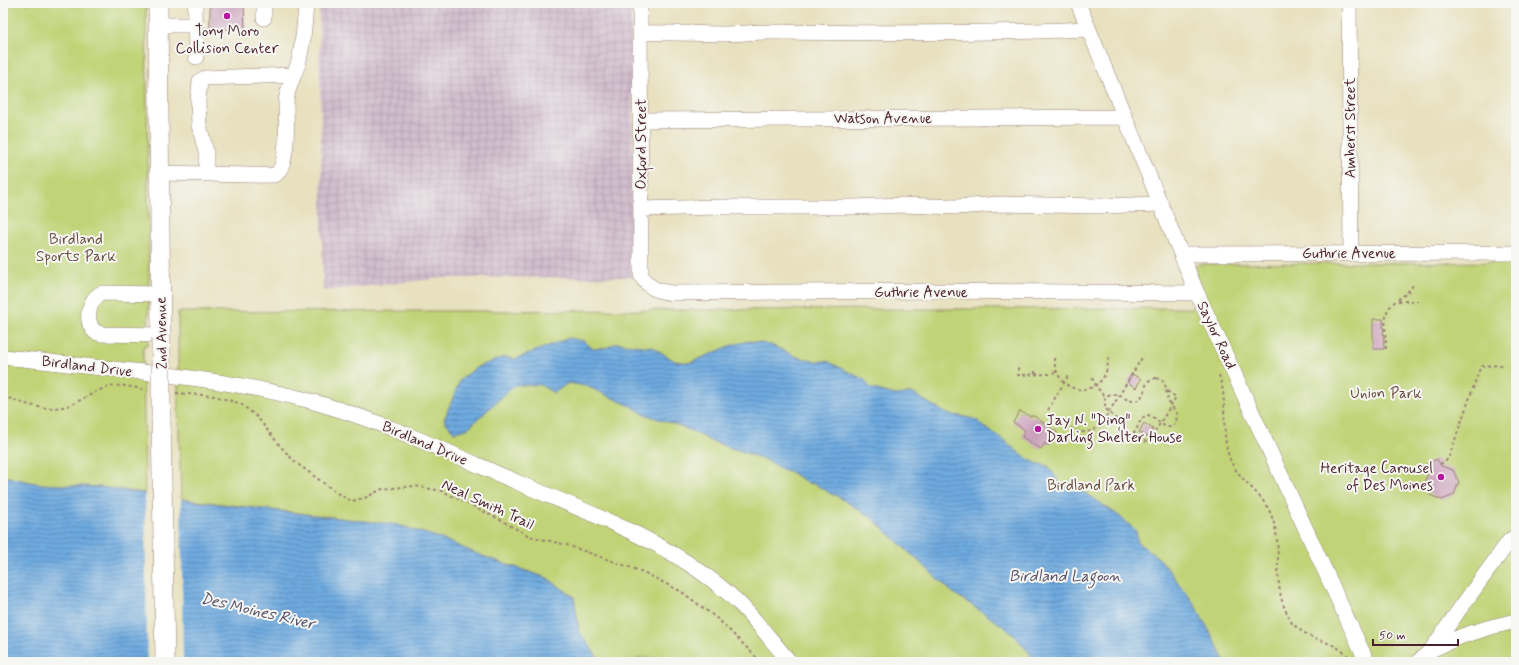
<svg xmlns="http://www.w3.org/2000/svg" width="1519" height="665" font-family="Mynerve,sans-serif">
<defs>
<pattern id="industrial-grid" width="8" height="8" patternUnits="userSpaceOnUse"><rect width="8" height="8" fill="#d0bdcd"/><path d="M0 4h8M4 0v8" fill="none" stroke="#b4a2b0"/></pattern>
<pattern id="water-rules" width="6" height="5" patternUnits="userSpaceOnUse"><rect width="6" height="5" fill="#6eaadf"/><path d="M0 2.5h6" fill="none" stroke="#5c8ab5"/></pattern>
</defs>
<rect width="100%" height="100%" fill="#f6f6f2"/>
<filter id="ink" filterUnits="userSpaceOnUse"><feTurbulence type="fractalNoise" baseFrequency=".025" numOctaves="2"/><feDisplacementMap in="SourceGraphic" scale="8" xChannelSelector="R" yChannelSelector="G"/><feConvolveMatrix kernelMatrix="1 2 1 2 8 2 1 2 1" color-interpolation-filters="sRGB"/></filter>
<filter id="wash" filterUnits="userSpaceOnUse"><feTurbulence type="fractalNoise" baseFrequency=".012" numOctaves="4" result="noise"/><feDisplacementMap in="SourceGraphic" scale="16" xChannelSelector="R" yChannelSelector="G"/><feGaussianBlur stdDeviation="0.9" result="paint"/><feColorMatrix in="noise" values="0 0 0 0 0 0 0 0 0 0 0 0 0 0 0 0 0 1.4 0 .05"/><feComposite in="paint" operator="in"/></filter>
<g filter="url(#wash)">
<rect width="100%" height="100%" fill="#e8e1bf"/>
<path fill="url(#industrial-grid)" d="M319,3h312l4,274 -191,1 -121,13z"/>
<path fill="#c0d376" stroke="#857950" d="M3,3h143l3,273 -1,70h-5l2,147 -46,-6 -60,-3 -36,-8z
M1516,262v400h-834l-8,-4h-33l-10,4h-31l-21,-31 -5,-34 -27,-19 -62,-21 -49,-20 -38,-12 -217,-26 -3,-97v-90l1015,-4 10,-4 -9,-36 4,-4z"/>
<path fill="url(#water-rules)" stroke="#5c6485" d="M569,338l15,3 9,8 13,-1 10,-5 36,4 23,14 14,2 43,-18 17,-4 22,4 26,12 17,4h13l38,19 5,8 25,7 17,-2 35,21 19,3 11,3 7,7 20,13 19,16 13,7 12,3 13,19 23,7 34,23 18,16 2,12 22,16 33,43 22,39 10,21h-188l-21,-25 -13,-11 -51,-34 -80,-74 -35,-22 -6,-2 -16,-10 -7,-1 -19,-12 -9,-2 -6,-5 -19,-8 -47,-16c-11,-8 -33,-16 -47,-20 -9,-4 -18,-5 -26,-12l-49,-22 -18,-3 -14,10 -14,-8h-25l-48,44 -13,3 -10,-12 16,-40 17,-13 27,-10 11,2z
M3,476l36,8 61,3 102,15 196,23 38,12 49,20 62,21 27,19 5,34 21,30 2,1h-599z"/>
<path fill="#e8e1bf" d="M145,491l36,6 2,165h-36z"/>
<g id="blocks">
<path fill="#c99db9" d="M210,3h34l1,26h-35z
M1373,319h10l1,30h-11z
M1132,374l9,5 -5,9 -9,-6z
M1020,411l9,5h5l23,16 -8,13 -4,-2 -4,6 -19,-12 3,-7 -12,-8z
M1144,423l9,6 -5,8 -9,-5z
M1437,459l4,7 12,4 6,12 -5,13 -12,5 -12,-5 -6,-12 4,-11 -3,-7z"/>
</g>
</g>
<g filter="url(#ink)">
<use href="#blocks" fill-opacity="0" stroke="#998075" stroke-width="1"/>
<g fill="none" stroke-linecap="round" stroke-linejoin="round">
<defs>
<path id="minor" d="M195,3l1,54
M640,3l1,273c9,13 16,15 31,17l264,-2 261,2
M1078,3l119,290 170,369
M1349,3l2,250
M264,18v-15
M158,25h38
M640,33c28,-1 55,1 82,1 16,0 32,-2 48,-2 107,1 212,2 318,-3
M640,120l485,-3
M159,173c39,0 77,3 115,2 16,-7 12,-58 12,-73 1,-14 9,-28 13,-41 4,-19 6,-39 7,-58
M206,174v-22l-7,-27 -1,-24 2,-20 5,-3 89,-3
M641,209l79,-2h134l48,-2 54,2 45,-3 97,2 63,-2
M1181,254l335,-1
M160,294l-58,-1c-14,6 -18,28 -7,39l7,2 58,1
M3,357c43,4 86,10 130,14 63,7 126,15 188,33 68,20 133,51 198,79 77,33 158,61 220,120 18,18 34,40 51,59
M1431,650l28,-40 51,-70 6,-3
M1418,662l13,-12 31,-14 29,-9 25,-6"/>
<path id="major" d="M158,3l3,335
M161,418l4,244"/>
</defs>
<use href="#minor" stroke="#998075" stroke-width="16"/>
<use href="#major" stroke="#998075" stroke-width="20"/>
<path stroke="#998075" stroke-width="2" stroke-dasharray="3 3" stroke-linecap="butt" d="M1398,301h19v-1
M1386,349c0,-10 -3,-33 3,-41 8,-11 18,-11 25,-25
M1054,358c2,43 55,41 54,0
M1018,368v7l31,-1 7,-2
M1035,374v-6
M1219,375c9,24 2,53 9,78 6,26 35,38 44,64 12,32 -1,65 15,96 2,3 3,8 6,11 6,6 17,13 25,16 4,1 8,2 12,4 8,3 14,8 20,14
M1092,378l5,9 8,11
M1156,378l6,2 3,4 3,17 9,13 -1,9 -6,4c-11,0 -13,-11 -23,-12 -9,4 -8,14 -15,20h-8l-4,-4 -4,-12 -11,-11v-10c12,-14 26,14 37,-2 3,-4 3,-10 6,-15z
M176,393l39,3 26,8 16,13 24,30 14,15 45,33 12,6 15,-4 15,-8 33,-3 27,5 55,27 32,18 38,9 76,27 39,20 37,28 42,42
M3,396c19,7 39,15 59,11 9,-1 18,-7 26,-11 23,-13 32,-12 58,-6
M1048,410l20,-34
M1060,422c16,10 29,16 43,0l40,-66
M1134,434l14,9 28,-46 -9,-6
M1513,454h3
M1440,464l5,-2 4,-5 31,-89 2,-2 21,-1"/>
<use href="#minor" stroke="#fff" stroke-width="15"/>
<use href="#major" stroke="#fff" stroke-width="19"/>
<defs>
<path id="major-bridge" d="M161,338v80"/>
</defs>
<use href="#major-bridge" stroke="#998075" stroke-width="20" stroke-linecap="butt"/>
<use href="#major-bridge" stroke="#fff" stroke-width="19"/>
</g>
</g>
<g fill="#b5179e" stroke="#f6f6f2" stroke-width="1.5">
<circle cx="227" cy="16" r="4"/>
<circle cx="1038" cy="429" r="4"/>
<circle cx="1441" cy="477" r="4"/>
</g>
<g text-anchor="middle" stroke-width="4" stroke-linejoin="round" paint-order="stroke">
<g font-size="15" fill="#4a1f2b" stroke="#f6f6f2">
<text x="227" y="36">Tony Moro<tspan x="227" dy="17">Collision Center</tspan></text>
<text x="1046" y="425" text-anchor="start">Jay N. "Ding"<tspan x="1046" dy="17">Darling Shelter House</tspan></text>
<text x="1433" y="473" text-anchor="end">Heritage Carousel<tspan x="1433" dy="17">of Des Moines</tspan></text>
</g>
<g font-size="15" fill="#4a1f2b" stroke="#f6f6f2">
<text x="883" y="123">Watson Avenue</text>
<text transform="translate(1350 128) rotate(-90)" y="5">Amherst Street</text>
<text transform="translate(641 144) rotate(-90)" y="5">Oxford Street</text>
<text x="1349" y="258">Guthrie Avenue</text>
<text x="921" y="297">Guthrie Avenue</text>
<text transform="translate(161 333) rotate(-91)" y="5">2nd Avenue</text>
<text transform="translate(1217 335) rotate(65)" y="5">Saylor Road</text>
<text transform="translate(87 366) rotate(7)" y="5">Birdland Drive</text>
<text transform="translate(425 443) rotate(23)" y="5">Birdland Drive</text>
<text transform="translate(488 504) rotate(25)" y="5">Neal Smith Trail</text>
</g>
<g font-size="15" fill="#684c3e" stroke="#f6f6f2">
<text x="76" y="244">Birdland<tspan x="76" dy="17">Sports Park</tspan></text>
<text x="1386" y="398">Union Park</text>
<text x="1091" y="490">Birdland Park</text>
</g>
<g font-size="16" font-style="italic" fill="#57506a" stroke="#f6f6f2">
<text x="1065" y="581">Birdland Lagoon</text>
<text transform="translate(258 610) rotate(13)" y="6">Des Moines River</text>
</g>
</g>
<rect width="1519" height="665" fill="none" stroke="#f6f6f2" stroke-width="16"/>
<path d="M1373 639v6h85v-6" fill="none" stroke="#4a1f2b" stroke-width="2"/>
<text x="1379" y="639" font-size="12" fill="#4a1f2b" stroke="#f6f6f2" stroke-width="3" paint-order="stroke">50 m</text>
</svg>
